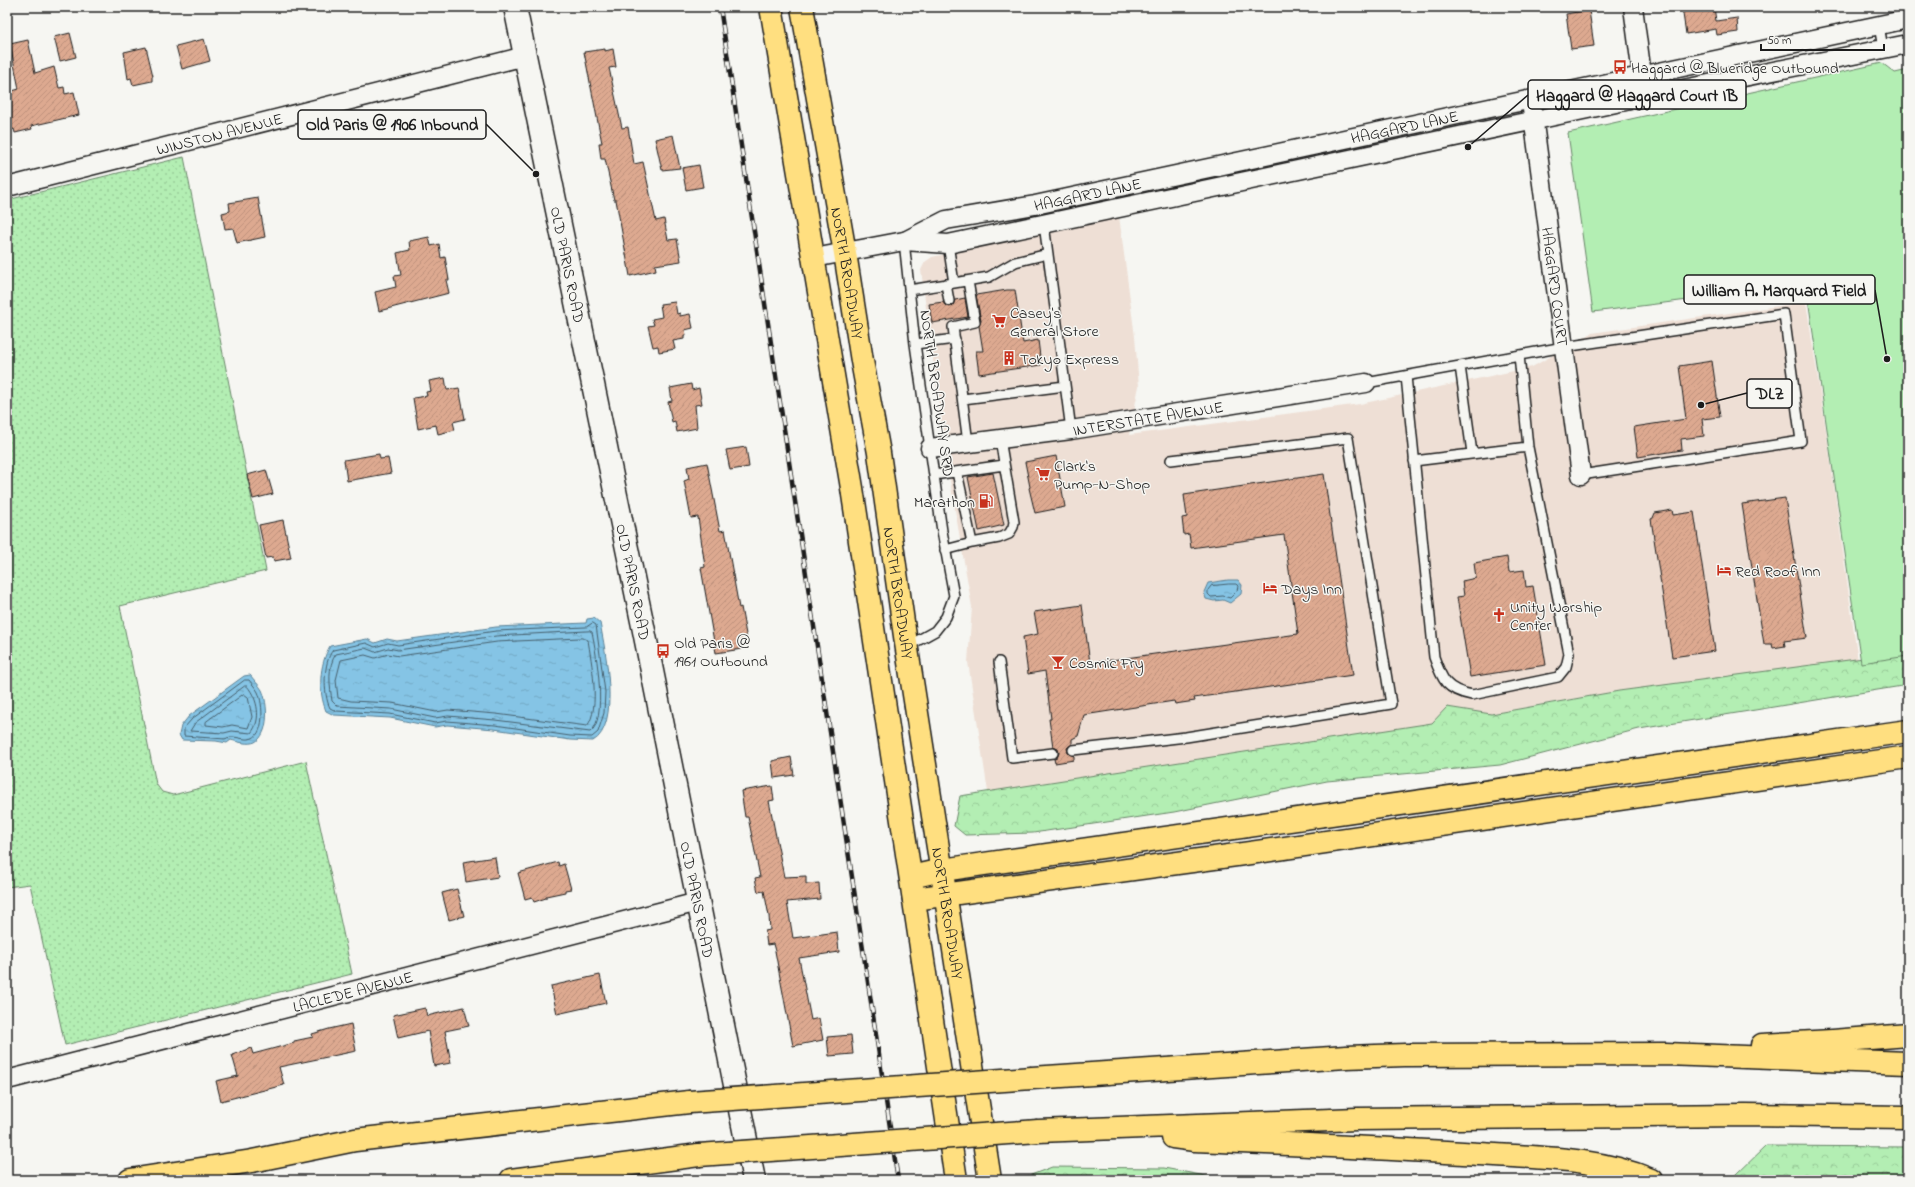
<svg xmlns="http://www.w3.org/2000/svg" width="1915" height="1187" font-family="'Indie Flower',sans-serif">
<defs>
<pattern id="grass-dots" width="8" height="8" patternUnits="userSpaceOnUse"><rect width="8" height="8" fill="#b3eeb3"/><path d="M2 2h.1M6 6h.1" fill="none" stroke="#9c9" stroke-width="1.8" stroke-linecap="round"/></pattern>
<pattern id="forest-crowns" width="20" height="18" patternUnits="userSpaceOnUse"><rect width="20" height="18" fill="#b3eeb3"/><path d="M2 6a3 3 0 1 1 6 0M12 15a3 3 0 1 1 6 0" fill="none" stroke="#9c9"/></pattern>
<pattern id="water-ripples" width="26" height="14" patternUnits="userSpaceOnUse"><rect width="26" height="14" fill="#85c4e5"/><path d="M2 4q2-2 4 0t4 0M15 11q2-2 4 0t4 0" fill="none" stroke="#72a8c4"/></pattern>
<pattern id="building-hatch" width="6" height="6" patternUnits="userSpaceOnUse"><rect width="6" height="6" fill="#dda990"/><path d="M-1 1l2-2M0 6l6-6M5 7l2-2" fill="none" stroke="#bd917c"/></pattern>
</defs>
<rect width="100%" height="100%" fill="#f6f6f2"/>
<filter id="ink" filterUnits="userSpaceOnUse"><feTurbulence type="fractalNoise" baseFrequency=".025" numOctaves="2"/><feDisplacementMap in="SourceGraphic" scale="8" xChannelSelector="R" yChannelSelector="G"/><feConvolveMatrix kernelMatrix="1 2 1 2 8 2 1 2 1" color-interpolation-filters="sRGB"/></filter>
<g filter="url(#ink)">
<path fill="#eedfd5" d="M1119,216l16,121 4,49 -10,49 231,-31 172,-37 60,-34 214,-31 23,147 29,212 -239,30 -129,23 -43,-7 -15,16 -9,2 -435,67 -20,-130 4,-55 -25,-143 -26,-194 4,-8 7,-5z"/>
<path fill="url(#grass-dots)" stroke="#688568" d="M184,157l82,414 -146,35 36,178 6,8 11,3 133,-34 46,213 -287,71 -35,-161 -23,3v-687z"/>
<path fill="url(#forest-crowns)" stroke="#688568" d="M1908,652v33l-269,44 -139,36 -173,16 -153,31 -141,21 -68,2 -11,-9 6,-30 472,-73 15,-16 44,7 128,-23z
M1766,1146l142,1v33h-171l-2,-4z
M1052,1167l112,1 63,12h-209z"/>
<path fill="#b3eeb3" stroke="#688568" d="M1882,63l13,10 13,-3v586l-47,7 -55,-378 -213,27 -25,-179z"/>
<path fill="url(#water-ripples)" stroke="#5b8195" d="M1228,580h10l4,5 -1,9 -11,9 -7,-3 -9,1 -8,-2 -2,-7 4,-9z
M594,618l6,5c5,26 21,103 -7,118l-23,-1 -76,-11 -47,-4 -12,2 -45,-9 -56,-3 -8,-4c-8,-20 -7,-46 4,-65l37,-7 8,4 12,-4 10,2 99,-14 90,-4 1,-4z
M250,675c4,5 9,10 12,15 6,13 8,44 -7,52 -7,3 -17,0 -24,-2l-4,3 -11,-2 -34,-1 -3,-5 2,-9 8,-10 55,-40z"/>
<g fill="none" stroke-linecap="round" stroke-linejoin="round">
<path stroke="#465f6c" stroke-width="1" d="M1229,584h7l2,2 -1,5 -7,7 -7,-2 -12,1 -3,-3v-4l3,-4z
M593,623l3,2 9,67 -1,21 -6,19 -6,5 -22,-1 -75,-11 -48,-4 -12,2 -45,-9 -54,-3 -6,-3c-7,-14 -7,-46 3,-58l33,-7 9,4 13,-4 10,2 98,-14 90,-4z
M590,631l2,1c4,19 16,89 -2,100l-95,-12 -47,-4 -13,2 -44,-9 -54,-3 -5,-5c-2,-14 -5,-35 4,-47l29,-6 10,4 13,-4 10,2 98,-14z
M583,638l5,2c3,20 13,69 -1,86l-91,-12 -48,-4 -12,2 -44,-9 -41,-2 -13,-3 -2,-18 5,-20 24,-5 10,3 13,-4 11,2 98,-14z
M245,680h4c3,4 7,8 9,12 5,11 8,45 -9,47 -8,1 -16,-5 -24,0l-41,-3v-8l8,-9z
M245,686h2c11,13 15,34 4,47l-19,-2 -8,2 -34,-2 5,-8z
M244,694l4,3 4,20 -4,11 -16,-3 -9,2 -17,-2v-3z"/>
</g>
<path fill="url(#building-hatch)" stroke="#1c1c1c" d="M1682,7h32l2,14 21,-3 1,14 -21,3 -1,-6 -30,5z
M1589,10l5,36 -23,3 -5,-35z
M70,33l6,24 -16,4 -6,-24z
M204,39l6,22 -28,8 -6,-23z
M28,40l7,33 19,-6 5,21 5,-1 1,7 9,-2 5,23 -48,11 1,3 -17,4 -1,-4 -7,2v-29l4,-1 -2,-9 10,-3 -9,-45z
M146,47l7,29h-1v5l-19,4 -2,-7 -3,1 -4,-27z
M605,49v2l8,-2 3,18 -7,1 13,60 6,-1 6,37 9,-2 13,59 8,-2 4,21 9,-1 4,22 -26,4 1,5 -26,6 -14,-76h-2l-9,-41h-4l-2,-16h3l-18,-91z
M673,135l7,33 -18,2 -7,-31z
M699,165l4,22 -17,3 -4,-22z
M258,198l7,39 -28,6 -4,-15 -8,1 -3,-16 8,-2 -1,-8z
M429,237l2,9 8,-2 2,14 4,-1 4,23h-3l3,13 -70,18 -4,-19 21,-5 -2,-11 7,-1 -4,-22 13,-3 -1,-9z
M1007,290h8l8,53 15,-3 3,25 -62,9 -3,-23h7l-4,-25 2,-5 -5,-26z
M965,298l3,19 -36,6 -3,-19 14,-2 2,3 5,2 3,-2 2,-5z
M675,302l2,12 3,-1v3l10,-2 3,14 -8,2 1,5h-2v4l-11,2 2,8 -16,3 -1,-6 -5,1 -5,-21 6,-1 -2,-6 10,-2 -2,-13z
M1712,361l8,56 -18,2 2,17 -23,3 1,11 -44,7 -4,-30 52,-8 -7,-53z
M445,378l2,12 12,-2 6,31 -12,3 2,8 -17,4 -2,-9 -18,4 -5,-31 14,-2 -1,-4 5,-1 -2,-10z
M691,384l1,6 7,-2 3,16 -7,1 2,23 -20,4 -2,-11 -3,1 -4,-20 4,-1 -2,-13z
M746,447l3,20 -19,3 -4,-20z
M379,454l1,5 8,-1 3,15 -44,8 -3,-21z
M1056,456l9,51 -30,6 -6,-25 1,-1 -5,-25z
M707,463l13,68 5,-1 14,78 2,-1 6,33 -6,1 1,8 -26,4 -15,-85 4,-1 -7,-50 -7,1 -7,-37 5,-2 -2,-12z
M266,470l7,24 -20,5 -6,-24z
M993,473l11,52 -25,6 -11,-54z
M1324,474l29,201 -159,23 1,3 -20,3 -1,-3 -90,14 -6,21 -6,3v5l-5,4 1,5 6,3v4l-19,3 -1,-4 3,-1 2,-5 -1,-4 -5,-2 -4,-28h2l-6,-48 -17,3 -5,-37 15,-3 -4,-22 48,-7 8,58 208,-29 -14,-99 -93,13 -2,-14 -5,1 -2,-17 5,-1 -3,-22z
M1785,498l22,140 -23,3 1,5 -12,2 -1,-4h-8l-22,-140z
M1672,510l1,5 21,-3 21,139 -43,6 -21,-138 2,-1 2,-5z
M283,520l8,38 -17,3 -1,-4 -7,1 -7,-33z
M1507,557l2,15 15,-2 2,17 7,-1 13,79 -76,12 -13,-80 7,-1 -2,-15 14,-3 -2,-15z
M791,757l3,18 -20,3 -2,-17z
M772,786l2,14 -5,1 15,76 22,-1v8l13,-1 1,16 -33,3 6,36 44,-6 2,20 -40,6 12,62 8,-2 4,22 -30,6 -18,-95 -2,-7 -6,1 -2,-14 5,-1 -1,-14 -5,-25 -6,1 -3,-14 5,-1 -12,-60h-3l-4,-26z
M495,857l3,20 -32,5 -3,-20z
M558,862l1,4 5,-2 7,25 -6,1v2l-19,4v2l-12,4 -2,-5 -7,2 -7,-26z
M457,889l7,27 -15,4 -7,-27z
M600,975l6,28 -49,11 -6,-28z
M464,1007l5,19 -24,5 6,32 -17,3 -6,-35 -30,7 -5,-23 32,-7 2,8z
M351,1024l5,27 -77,16 5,18 -63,16 -5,-20 22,-5 -6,-21 19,-7 2,6 41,-11v-2l19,-4 -1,-3 17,-5z
M851,1035l2,19 -24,2 -2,-19z"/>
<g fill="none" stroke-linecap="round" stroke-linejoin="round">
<defs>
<path id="service" d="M1879,25l4,24
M1044,224l27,206
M904,241l11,103 27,187 12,65 -8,21 -11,14 -18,10 -11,2
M968,281l7,41 -22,5 15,116
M954,283l35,-6 26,-15 33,-8
M946,284l3,17
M909,290l45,-7 -6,-39
M915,344l40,-5
M1460,366l12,87
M1406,376l28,281c8,23 12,33 38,38l86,-18 8,-10 3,-13 -41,-207 -9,-92
M1366,383l198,-36 220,-33 17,127 -220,34
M963,399l102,-13
M1414,461l114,-14
M957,472l15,71
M934,475l70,-10
M945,550l27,-7 27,-5 10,-4 4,-7 1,-5 -14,-83
M999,662l13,96 41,-5
M1073,750l113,-13 205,-33 -43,-266 -177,22"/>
<g id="minor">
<path d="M1633,7l9,68 4,12"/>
<path id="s1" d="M1532,109l49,366"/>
<path id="s2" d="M7,187l518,-131"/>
<path id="s3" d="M905,241l41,-21 89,-15 873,-186"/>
<path d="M814,258l90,-17 44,3 701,-148 259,-52"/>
<path id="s4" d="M930,448l141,-18 295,-47"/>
<path id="s5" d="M7,1080l691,-178"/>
</g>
<g id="tertiary">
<path id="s6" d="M515,7l128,619 111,554"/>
</g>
<g id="trunk">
<path d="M771,7l81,481 104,692"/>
<path id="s7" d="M802,7l43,246 17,108 17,92 27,190 84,537"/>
</g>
<path id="motorway" d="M911,877l31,-7 966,-139
M914,899l322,-44 672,-98
M1762,1045l70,-4 76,-6
M1032,1078l314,-21 59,-2 261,-1 242,9
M1038,1131l319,-12 388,-4 163,2
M1173,1137l22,3c94,4 189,8 284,14 58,4 117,3 172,26
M130,1180l122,-19 103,-21 334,-38
M511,1180l188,-25"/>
</defs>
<use href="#service" stroke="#1c1c1c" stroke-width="12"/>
<use href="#minor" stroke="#1c1c1c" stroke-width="21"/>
<use href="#tertiary" stroke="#1c1c1c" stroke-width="25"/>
<use href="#trunk" stroke="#1c1c1c" stroke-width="25"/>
<use href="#motorway" stroke="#1c1c1c" stroke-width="25"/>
<use href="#service" stroke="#f6f6f2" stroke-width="9"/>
<use href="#minor" stroke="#f6f6f2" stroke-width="18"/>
<use href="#tertiary" stroke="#f6f6f2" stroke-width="22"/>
<use href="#trunk" stroke="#ffdf80" stroke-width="22"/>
<use href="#motorway" stroke="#ffdf80" stroke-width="22"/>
<defs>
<path id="rail" d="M720,7l178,1173"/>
</defs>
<use href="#rail" stroke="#1c1c1c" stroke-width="4.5"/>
<use href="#rail" stroke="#f6f6f2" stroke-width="3" stroke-dasharray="9" stroke-linecap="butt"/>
<defs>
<path id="motorway-bridge" d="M689,1102l343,-24
M699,1155l339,-24"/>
</defs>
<use href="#motorway-bridge" stroke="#1c1c1c" stroke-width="25" stroke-linecap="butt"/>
<use href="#motorway-bridge" stroke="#ffdf80" stroke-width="22"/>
</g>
</g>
<defs>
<symbol id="bus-bare" viewBox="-9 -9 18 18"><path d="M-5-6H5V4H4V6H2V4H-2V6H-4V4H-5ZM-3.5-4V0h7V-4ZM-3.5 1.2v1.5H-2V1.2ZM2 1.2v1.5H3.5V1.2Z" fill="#c8321e" stroke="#f6f6f2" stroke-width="2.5" paint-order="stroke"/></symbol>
<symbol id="supermarket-bare" viewBox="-9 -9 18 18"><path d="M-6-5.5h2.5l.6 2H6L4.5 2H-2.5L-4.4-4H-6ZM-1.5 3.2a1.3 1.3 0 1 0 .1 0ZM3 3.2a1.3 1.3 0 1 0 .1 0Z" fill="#c8321e" stroke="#f6f6f2" stroke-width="2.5" paint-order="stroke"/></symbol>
<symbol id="building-bare" viewBox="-9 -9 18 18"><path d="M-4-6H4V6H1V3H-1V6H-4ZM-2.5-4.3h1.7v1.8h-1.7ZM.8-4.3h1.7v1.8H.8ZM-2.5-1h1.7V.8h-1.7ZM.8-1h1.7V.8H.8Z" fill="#c8321e" stroke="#f6f6f2" stroke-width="2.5" paint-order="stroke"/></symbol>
<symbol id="fuel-bare" viewBox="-9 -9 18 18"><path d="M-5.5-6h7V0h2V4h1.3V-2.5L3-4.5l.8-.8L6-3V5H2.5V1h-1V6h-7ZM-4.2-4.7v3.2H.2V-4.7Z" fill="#c8321e" stroke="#f6f6f2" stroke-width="2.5" paint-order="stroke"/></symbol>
<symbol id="hotel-bare" viewBox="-9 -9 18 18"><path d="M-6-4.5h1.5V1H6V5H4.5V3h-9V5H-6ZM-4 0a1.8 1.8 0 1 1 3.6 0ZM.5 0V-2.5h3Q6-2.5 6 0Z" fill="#c8321e" stroke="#f6f6f2" stroke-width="2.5" paint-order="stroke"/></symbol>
<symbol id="church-bare" viewBox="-9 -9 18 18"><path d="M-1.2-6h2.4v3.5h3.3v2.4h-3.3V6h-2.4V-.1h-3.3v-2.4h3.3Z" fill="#c8321e" stroke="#f6f6f2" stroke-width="2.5" paint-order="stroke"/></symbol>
<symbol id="bar-bare" viewBox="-9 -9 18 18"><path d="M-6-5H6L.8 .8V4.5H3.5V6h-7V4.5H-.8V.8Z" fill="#c8321e" stroke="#f6f6f2" stroke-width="2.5" paint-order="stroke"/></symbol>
</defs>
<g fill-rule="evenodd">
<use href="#bus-bare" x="1610" y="57" width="20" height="20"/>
<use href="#supermarket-bare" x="989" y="311" width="20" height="20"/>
<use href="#building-bare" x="999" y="348" width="20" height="20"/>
<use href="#supermarket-bare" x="1033" y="464" width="20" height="20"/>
<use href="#fuel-bare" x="976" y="491" width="20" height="20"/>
<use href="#hotel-bare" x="1714" y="560" width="20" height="20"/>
<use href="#hotel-bare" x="1260" y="578" width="20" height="20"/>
<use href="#church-bare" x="1489" y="605" width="20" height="20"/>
<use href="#bus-bare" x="653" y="641" width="20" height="20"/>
<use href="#bar-bare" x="1048" y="652" width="20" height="20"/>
</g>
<g text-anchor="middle" stroke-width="3" stroke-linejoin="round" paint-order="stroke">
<g font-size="16" fill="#1c1c1c" stroke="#f6f6f2" text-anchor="start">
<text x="1631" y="73">Haggard @ Blueridge Outbound</text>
<text x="1010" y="318">Casey's<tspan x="1010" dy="18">General Store</tspan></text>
<text x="1020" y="364">Tokyo Express</text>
<text x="1054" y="471">Clark's<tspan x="1054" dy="18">Pump-N-Shop</tspan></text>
<text x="975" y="507" text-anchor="end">Marathon</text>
<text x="1735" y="576">Red Roof Inn</text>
<text x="1281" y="594">Days Inn</text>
<text x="1510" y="612">Unity Worship<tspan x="1510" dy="18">Center</tspan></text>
<text x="674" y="648">Old Paris @<tspan x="674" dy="18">1961 Outbound</tspan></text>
<text x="1069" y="668">Cosmic Fry</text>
</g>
<g font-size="16" fill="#1c1c1c" stroke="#f6f6f2">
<text dy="6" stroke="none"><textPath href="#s3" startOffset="514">HAGGARD LANE</textPath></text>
<text dy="6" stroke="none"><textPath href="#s2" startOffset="219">WINSTON AVENUE</textPath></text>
<text dy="6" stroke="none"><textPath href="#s3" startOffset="190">HAGGARD LANE</textPath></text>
<text dy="6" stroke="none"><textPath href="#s6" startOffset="263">OLD PARIS ROAD</textPath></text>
<text dy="6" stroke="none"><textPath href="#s7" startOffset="270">NORTH BROADWAY</textPath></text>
<text dy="6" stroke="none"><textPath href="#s1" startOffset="179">HAGGARD COURT</textPath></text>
<text transform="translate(938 393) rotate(82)" y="6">NORTH BROADWAY SRD</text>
<text dy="6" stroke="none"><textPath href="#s4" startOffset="220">INTERSTATE AVENUE</textPath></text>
<text dy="6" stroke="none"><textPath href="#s6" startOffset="587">OLD PARIS ROAD</textPath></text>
<text dy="6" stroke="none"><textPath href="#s7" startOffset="594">NORTH BROADWAY</textPath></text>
<text dy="6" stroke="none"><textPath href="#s6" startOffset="911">OLD PARIS ROAD</textPath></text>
<text dy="6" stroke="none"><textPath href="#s7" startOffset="918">NORTH BROADWAY</textPath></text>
<text dy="6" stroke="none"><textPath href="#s5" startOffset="357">LACLEDE AVENUE</textPath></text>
</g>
</g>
<path fill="none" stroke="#1c1c1c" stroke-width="1.5" d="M1468 147L1528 95M536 174L486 124M1887 359L1875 290M1701 405L1747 393"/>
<g fill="#1c1c1c" stroke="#f6f6f2" stroke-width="1.5">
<circle cx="1468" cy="147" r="4"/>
<circle cx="536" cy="174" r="4"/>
<circle cx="1887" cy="359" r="4"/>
<circle cx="1701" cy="405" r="4"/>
</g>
<g fill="#f6f6f2" stroke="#1c1c1c" stroke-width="1.5">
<rect x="1528" y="80" width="218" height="29" rx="4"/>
<rect x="298" y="110" width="188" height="29" rx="4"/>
<rect x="1684" y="275" width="191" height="29" rx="4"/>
<rect x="1747" y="379" width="45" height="29" rx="4"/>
</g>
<g font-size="17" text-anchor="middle" font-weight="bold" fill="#1c1c1c">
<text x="1637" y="101">Haggard @ Haggard Court IB</text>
<text x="392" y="130">Old Paris @ 1906 Inbound</text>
<text x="1779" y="296">William A. Marquard Field</text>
<text x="1770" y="399">DLZ</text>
</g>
<rect width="1915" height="1187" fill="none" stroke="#f6f6f2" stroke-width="24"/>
<rect x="12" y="12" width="1891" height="1163" fill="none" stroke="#1c1c1c" stroke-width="1.5" filter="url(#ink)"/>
<path d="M1761 44v6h123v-6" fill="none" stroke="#1c1c1c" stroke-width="2"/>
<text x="1767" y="44" font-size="12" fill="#1c1c1c" stroke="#f6f6f2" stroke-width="3" paint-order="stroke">50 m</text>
</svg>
